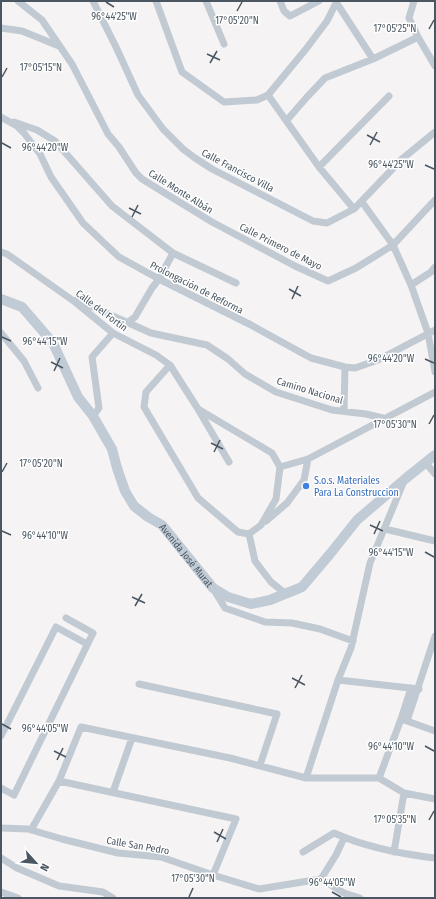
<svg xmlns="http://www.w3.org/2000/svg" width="436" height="899" font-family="'Fira Sans Condensed',sans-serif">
<rect width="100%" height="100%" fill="#f5f3f3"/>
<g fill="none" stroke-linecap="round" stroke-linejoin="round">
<path stroke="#c1cad2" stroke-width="7" d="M18,1l24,19 30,44 36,70 11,13 17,26 6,6 70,43 83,44 33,15 28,-13 37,-23 42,-45
M93,1l23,46 22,48 25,34 20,20 12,9 17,11 101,52 14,2 27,-14 48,-50 33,-27
M156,1l26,71 42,30 33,-2 11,-5 38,-46 21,-28 10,-20
M206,1l18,43
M280,1l4,10 6,5 29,-15
M336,2l37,57
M1,28l21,3 37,15
M418,37l17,29
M268,95l51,72 35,42
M1,117l16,9 7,7 16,21 11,23 32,46 36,34 40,22 92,46 60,33 34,9 10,1 23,-8 57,-30
M287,120l20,-23 18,-19 48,-19 45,-22 -9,-19 5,-17
M14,122l23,8 18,11 57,65 61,47 63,30
M319,167l70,-71
M362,202l31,43 18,40 17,48 7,39
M1,252l6,2 68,48 38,31 43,22 14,10 28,44 74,44 8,14
M411,285l20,-13 4,-5
M77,300l74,33 56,12 21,14 17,15 31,18 56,18 34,4 17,4
M127,323l8,-6 17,-29 7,-9 14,-26
M1,333l23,28 14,27
M170,365l-24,27 -2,15 54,91 40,34 11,2
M198,409l31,53
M344,411l1,-44
M93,416l6,-8 -7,-51 21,-24
M425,462l10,12
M266,521l21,-18 17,-23 4,-21
M385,529l50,12
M249,534l12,-9 15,-26 4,-32 28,-8 127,-67
M249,534l6,27 16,21 15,12
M214,590l11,18 40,14 27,1 28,6 33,12
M338,680l81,9
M139,684l138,30 -17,51
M401,719l10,-31
M407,721l28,10
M1,736l55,-109 31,17
M306,778l32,-98 13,-32 19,-85 34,-82
M379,778l22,-59 6,2 28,-85
M59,781l177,38 -23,56
M1,788l13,7 79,-162 -27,-15
M113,792l19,-54
M1,828l27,1 34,10 56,14 43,4 52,18 46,14 62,-10 23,14 16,5
M31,830l28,-49 22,-54 149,31 76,20h73l25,15 31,6
M303,852l31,-19c31,14 67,21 101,25
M394,852l10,-59
M1,858l16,10 42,18 44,6 10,6
M321,879l15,-24 8,-17
M1,892l17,6"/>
<path stroke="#c1cbd6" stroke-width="10" id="s1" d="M1,299l21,8 31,36 25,54 15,19 19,33 5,19 8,23 9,15 14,11 14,8 51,63 15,9 23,7 19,-4 32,-13 28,-33 27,-34 48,-41 30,-24"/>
</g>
<path fill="none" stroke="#4a5661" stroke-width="1.5" d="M106,2l8,5M237,11l5,-9M429,29l5,-9M207,54l13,6M210,63l7,-12M2,77l5,-9M367,135l13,7M2,143l9,5M370,145l7,-13M425,165l9,4M129,208l12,6M132,217l6,-12M289,289l12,7M292,299l6,-13M2,337l9,4M425,359l9,4M51,362l12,6M54,371l6,-13M429,424l5,-9M211,443l12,6M214,452l6,-12M2,472l5,-9M370,525l13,6M2,531l9,4M374,534l6,-13M425,552l9,5M132,597l13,6M135,606l7,-12M292,678l13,7M295,688l7,-13M2,724l9,5M425,746l9,5M54,751l12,6M57,760l6,-12M429,820l5,-9M214,832l12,7M217,842l6,-13M332,892l9,5M189,897l4,-9"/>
<circle fill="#3f7fe0" stroke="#fff" stroke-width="1.5" cx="306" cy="486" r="4"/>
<g text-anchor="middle" stroke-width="3" stroke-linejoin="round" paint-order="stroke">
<g font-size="10" fill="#4a5661" stroke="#fff">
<text transform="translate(238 170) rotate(28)" y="4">Calle Francisco Villa</text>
<text transform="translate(181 191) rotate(32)" y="4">Calle Monte Albán</text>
<text transform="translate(281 246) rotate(27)" y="4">Calle Primero de Mayo</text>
<text transform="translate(197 287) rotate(27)" y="4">Prolongación de Reforma</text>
<text transform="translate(102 310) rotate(37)" y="4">Calle del Fortín</text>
<text transform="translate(310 390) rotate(17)" y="4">Camino Nacional</text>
<text dy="4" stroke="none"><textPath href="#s1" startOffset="326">Avenida José Murat</textPath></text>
<text transform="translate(138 845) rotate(10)" y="4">Calle San Pedro</text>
</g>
<g font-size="10" fill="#366cbe" stroke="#fff" text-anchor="start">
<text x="314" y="484">S.o.s. Materiales<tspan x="314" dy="12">Para La Construccion</tspan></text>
</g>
</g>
<g font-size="10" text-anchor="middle" fill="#4a5661" stroke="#fff" stroke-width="3" stroke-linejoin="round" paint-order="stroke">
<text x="114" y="20">96°44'25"W</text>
<text x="237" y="24">17°05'20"N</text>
<text x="395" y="32">17°05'25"N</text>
<text x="41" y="71">17°05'15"N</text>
<text x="45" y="151">96°44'20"W</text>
<text x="391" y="168">96°44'25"W</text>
<text x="45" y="345">96°44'15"W</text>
<text x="391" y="362">96°44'20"W</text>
<text x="395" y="428">17°05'30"N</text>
<text x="41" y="467">17°05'20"N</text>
<text x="45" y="539">96°44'10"W</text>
<text x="391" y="556">96°44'15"W</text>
<text x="45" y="732">96°44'05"W</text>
<text x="391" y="750">96°44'10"W</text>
<text x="395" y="823">17°05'35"N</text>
<text x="193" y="882">17°05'30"N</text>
<text x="332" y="886">96°44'05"W</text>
</g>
<rect width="436" height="899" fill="none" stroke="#4a5661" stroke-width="4"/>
<g transform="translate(36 863) rotate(117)" stroke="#ffffff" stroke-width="3" paint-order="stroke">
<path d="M0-3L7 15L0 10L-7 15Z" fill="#4a5661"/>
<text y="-6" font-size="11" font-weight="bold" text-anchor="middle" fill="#4a5661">N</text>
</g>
</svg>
